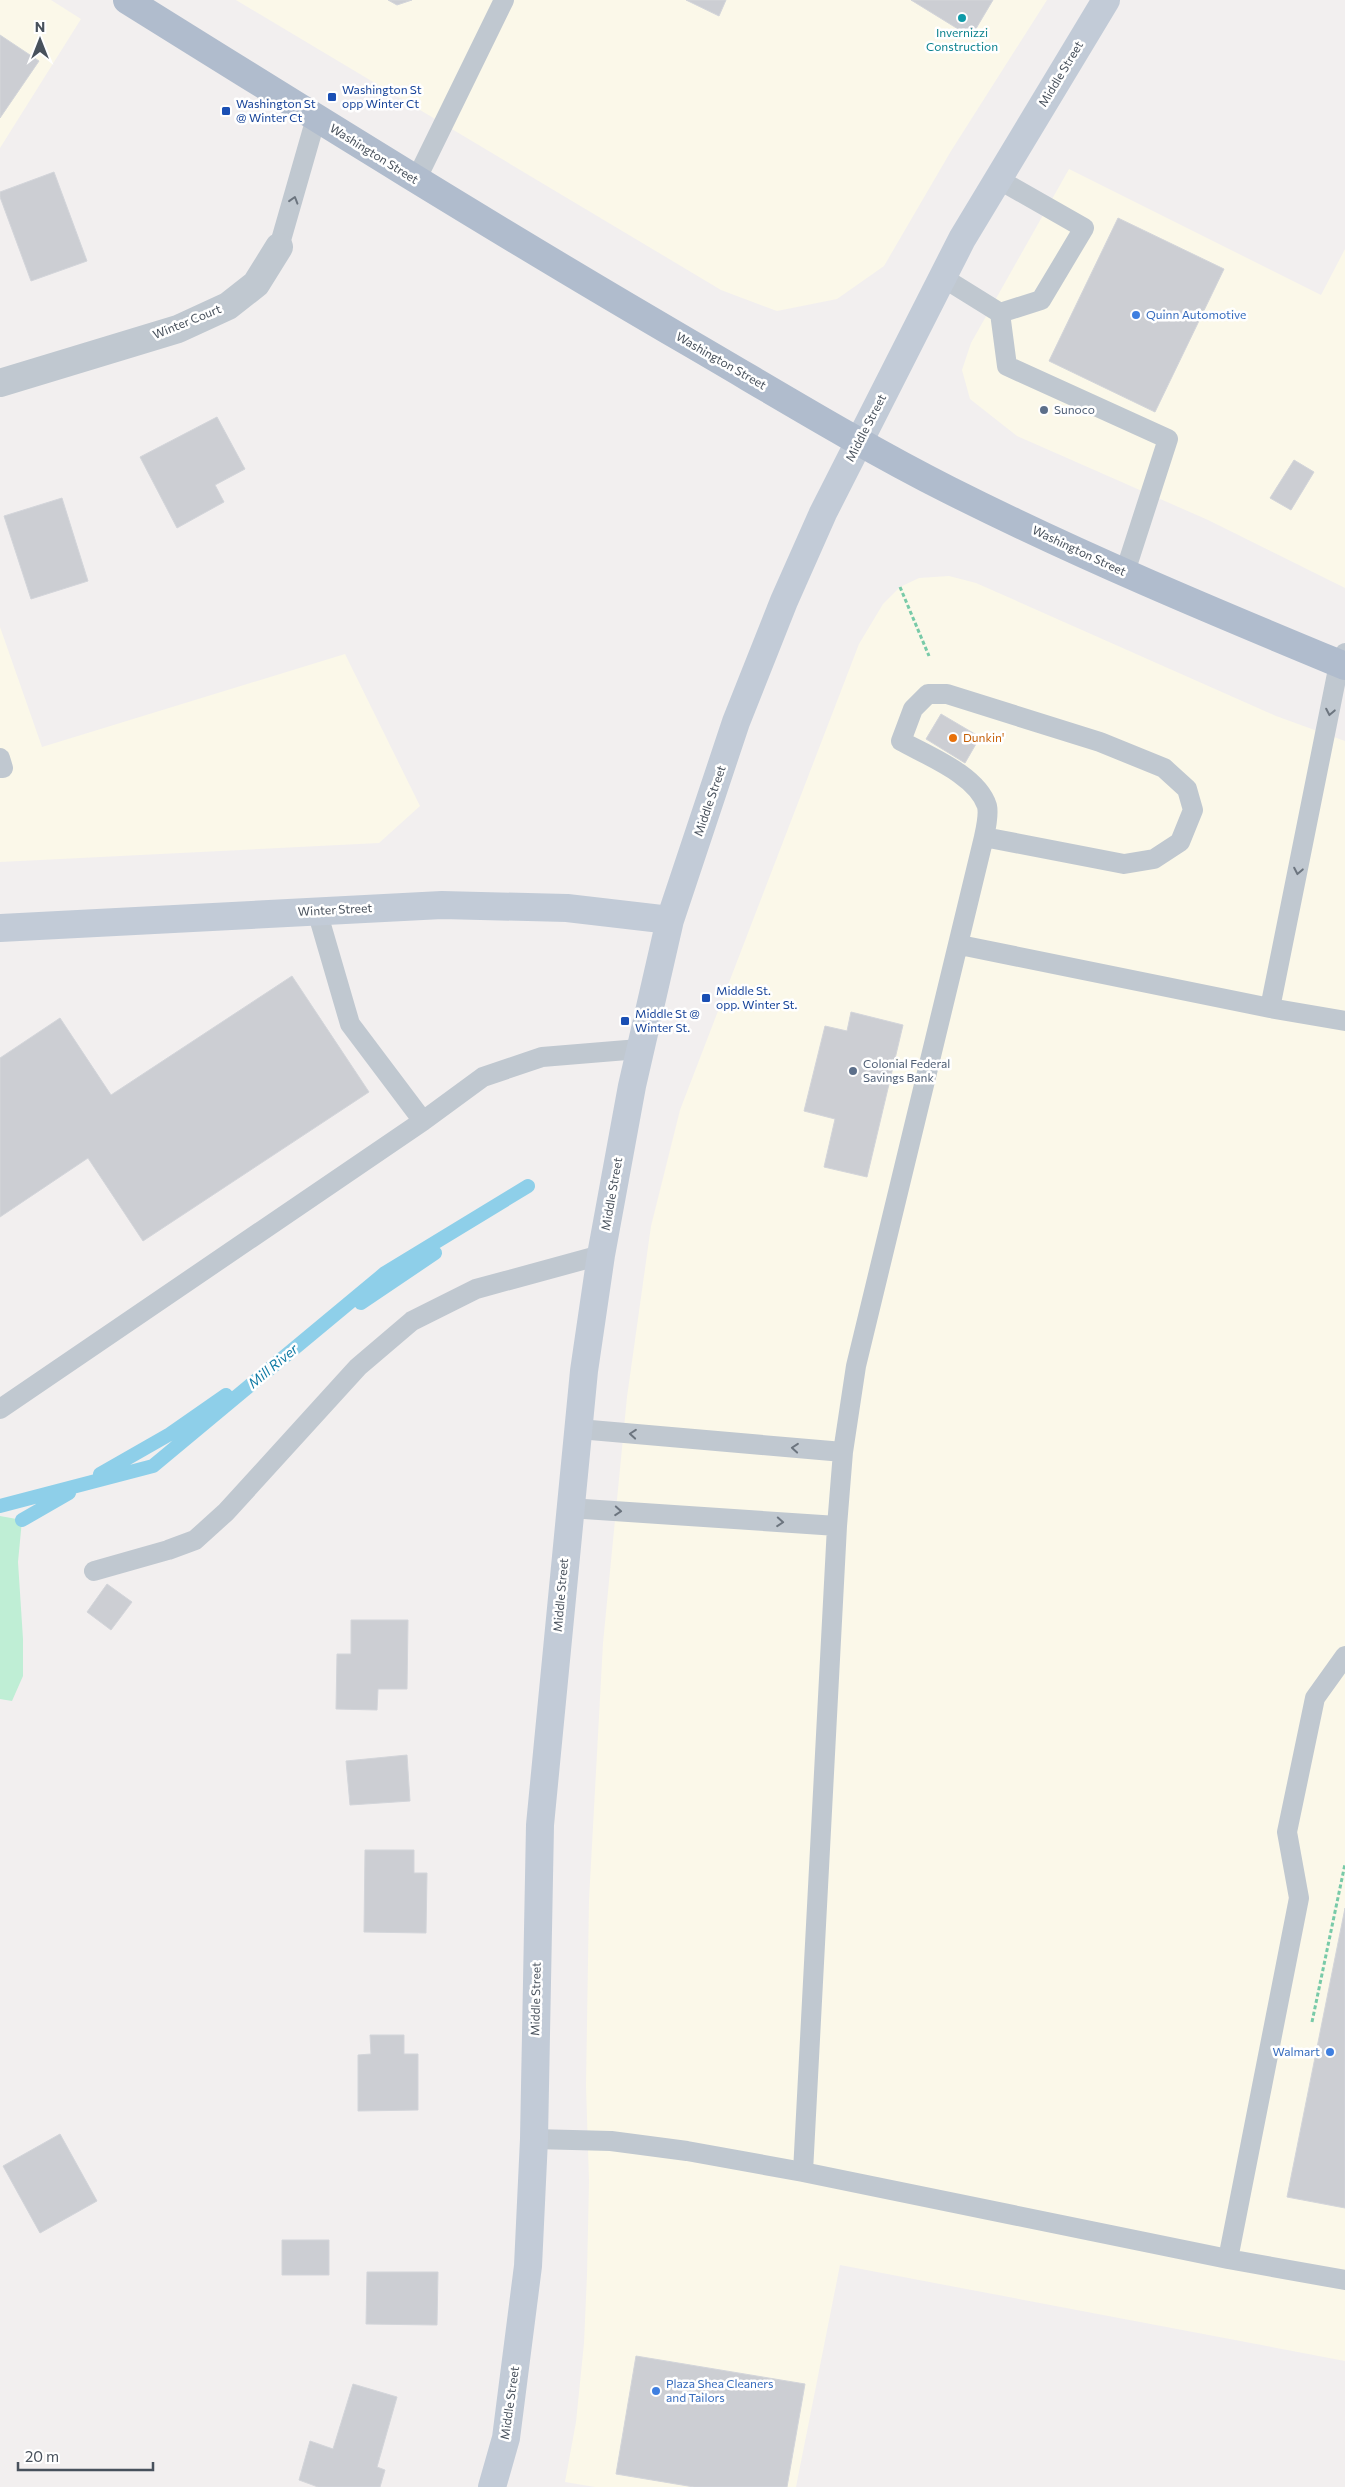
<svg xmlns="http://www.w3.org/2000/svg" width="1345" height="2487" font-family="Commissioner,sans-serif">
<rect width="100%" height="100%" fill="#f2efef"/>
<path fill="#fbf8e9" d="M0,0h51l30,19 -81,129z
M236,0h811l-96,151 -67,115 -47,33 -60,12 -56,-21z
M1069,169l252,126 24,-46v339l-137,-68 -191,-84 -47,-37 -8,-29 9,-27z
M949,576l27,7 300,133 69,25v1620l-505,-96 -44,222h-201l-30,-5 11,-60 8,-79 3,-68 2,-94 -3,-95 3,-186 14,-257 24,-246 24,-171 29,-116 179,-466 24,-40 17,-17 19,-9z
M0,627l42,120 303,-93 75,152 -41,37 -379,19z"/>
<path fill="#bfeed5" d="M0,1516l22,4 -4,42 5,77v37l-11,25 -12,-2z"/>
<g fill="none" stroke-linecap="round" stroke-linejoin="round">
<path stroke="#8ecfe9" stroke-width="14" d="M361,1303l74,-50
M100,1474l70,-40 56,-39
M0,1506l153,-40 232,-193 143,-87
M22,1520l47,-27"/>
</g>
<path fill="#ccced3" stroke="#d3d5da" d="M388,0h24l-15,5z
M686,0h40l-7,16z
M911,0h82l-22,37z
M0,35l39,26 -39,57z
M54,172l33,89 -56,20 -31,-84v-5z
M1118,218l106,51 -69,143 -106,-51z
M217,417l28,52 -30,16 9,17 -47,26 -37,-71z
M1294,460l20,12 -23,38 -21,-12z
M62,498l26,83 -57,18 -27,-83z
M941,714l39,23 -15,26 -39,-24z
M292,976l77,116 -226,149 -55,-83 -88,59v-159l60,-40 51,77z
M851,1012l52,13 -36,152 -43,-10 11,-48 -31,-8 21,-85 22,5z
M107,1584l25,18 -21,28 -24,-18z
M351,1620h57l-1,69h-29l-1,21 -41,-1 1,-55h14z
M407,1755l3,46 -60,4 -4,-44z
M365,1850h49v23h13l-1,60 -62,-1z
M1345,1908v300l-58,-11z
M370,2035h34v19h14v56l-60,1v-56l13,-1z
M60,2134l37,67 -57,32 -37,-67z
M282,2240h47v35h-47z
M367,2272h71l-1,53 -71,-1z
M636,2356l169,28 -18,103h-93l-78,-13z
M353,2384l44,13 -20,70 8,3 -5,17h-62l-19,-7 11,-39 23,8z"/>
<g fill="none" stroke-linecap="round" stroke-linejoin="round">
<path stroke="#78caa8" stroke-width="3" stroke-dasharray="4 2.5" stroke-linecap="butt" d="M900,587l29,69
M1312,2022l33,-158"/>
<path stroke="#c0c8d0" stroke-width="20" d="M998,179l86,49 -43,72 -41,13
M416,180l88,-180
M279,247l37,-129
M942,277l58,36 7,53 161,73 -43,133
M0,758l3,10h-3
M317,911l33,113 73,97
M960,945l310,63 75,13
M1270,1008l69,-344 6,-11
M0,1409l423,-288 60,-44 59,-20 97,-8
M579,1429l264,23
M569,1508l268,18
M94,1571l74,-21 27,-10 31,-28 132,-145 54,-46 64,-32 125,-34
M534,2139l77,2 76,10 116,21 425,87 117,21
M803,2172l34,-646 6,-74 13,-86 128,-529 140,27 30,-5 26,-17 13,-32 -6,-21 -23,-21 -64,-26 -153,-48h-19l-15,15 -12,32c27,15 76,34 86,65 2,9 -1,22 -3,31
M1228,2259l71,-361 -12,-66 28,-134 30,-42"/>
<path stroke="#c0c8d0" stroke-width="28" d="M0,383l178,-54 50,-23 28,-22 23,-37"/>
<path stroke="#c2cbd7" stroke-width="28" d="M0,928l442,-23 125,3 103,12
M492,2487l14,-49 22,-172 6,-127 6,-314 44,-454 17,-116 31,-169 38,-166 66,-198 48,-121 39,-88 139,-274 144,-239"/>
<path stroke="#b0bccd" stroke-width="28" d="M127,0c186,116 372,232 561,342 86,50 172,103 261,148 129,65 263,121 396,176"/>
</g>
<defs><path id="oneway-chevron" d="M-2-3.5L2.5 0L-2 3.5" fill="none" stroke-width="1.6" stroke-linecap="round" stroke-linejoin="round" transform="scale(1.25)"/></defs>
<g stroke="#6c757f">
<use href="#oneway-chevron" transform="translate(294 200) rotate(-73)"/>
<use href="#oneway-chevron" transform="translate(1330 712) rotate(101)"/>
<use href="#oneway-chevron" transform="translate(1298 871) rotate(101)"/>
<use href="#oneway-chevron" transform="translate(633 1434) rotate(-175)"/>
<use href="#oneway-chevron" transform="translate(795 1448) rotate(-175)"/>
<use href="#oneway-chevron" transform="translate(618 1511) rotate(4)"/>
<use href="#oneway-chevron" transform="translate(780 1522) rotate(4)"/>
</g>
<circle fill="#0f9aa8" stroke="#fff" stroke-width="2" cx="962" cy="18" r="5"/>
<g fill="#1a4fb4" stroke="#fff" stroke-width="2">
<rect x="327" y="92" width="10" height="10" rx="2.5"/>
<rect x="221" y="106" width="10" height="10" rx="2.5"/>
<rect x="701" y="993" width="10" height="10" rx="2.5"/>
<rect x="620" y="1016" width="10" height="10" rx="2.5"/>
</g>
<g fill="#3f7fe0" stroke="#fff" stroke-width="2">
<circle cx="1136" cy="315" r="5"/>
<circle cx="1330" cy="2052" r="5"/>
<circle cx="656" cy="2391" r="5"/>
</g>
<g fill="#5c6f8a" stroke="#fff" stroke-width="2">
<circle cx="1044" cy="410" r="5"/>
<circle cx="853" cy="1071" r="5"/>
</g>
<circle fill="#e8710a" stroke="#fff" stroke-width="2" cx="953" cy="738" r="5"/>
<g text-anchor="middle" stroke-width="5" stroke-linejoin="round" paint-order="stroke">
<g font-size="12" fill="#0d838f" stroke="#fff">
<text x="962" y="37">Invernizzi<tspan x="962" dy="14">Construction</tspan></text>
</g>
<g font-size="12" fill="#48515c" stroke="#fff">
<text transform="translate(1061 74) rotate(-59)" y="4">Middle Street</text>
<text transform="translate(374 154) rotate(32)" y="4">Washington Street</text>
<text transform="translate(187 322) rotate(-22)" y="4">Winter Court</text>
<text transform="translate(721 361) rotate(30)" y="4">Washington Street</text>
<text transform="translate(866 428) rotate(-63)" y="4">Middle Street</text>
<text transform="translate(1079 551) rotate(25)" y="4">Washington Street</text>
<text transform="translate(710 801) rotate(-71)" y="4">Middle Street</text>
<text transform="translate(335 910) rotate(-3)" y="4">Winter Street</text>
<text transform="translate(612 1194) rotate(-80)" y="4">Middle Street</text>
<text transform="translate(561 1595) rotate(-85)" y="4">Middle Street</text>
<text transform="translate(536 1999) rotate(-89)" y="4">Middle Street</text>
<text transform="translate(510 2403) rotate(-82)" y="4">Middle Street</text>
</g>
<g font-size="12" fill="#164399" stroke="#fff" text-anchor="start">
<text x="342" y="94">Washington St<tspan x="342" dy="14">opp Winter Ct</tspan></text>
<text x="236" y="108">Washington St<tspan x="236" dy="14">@ Winter Ct</tspan></text>
<text x="716" y="995">Middle St.<tspan x="716" dy="14">opp. Winter St.</tspan></text>
<text x="635" y="1018">Middle St @<tspan x="635" dy="14">Winter St.</tspan></text>
</g>
<g font-size="12" fill="#366cbe" stroke="#fff" text-anchor="start">
<text x="1146" y="319">Quinn Automotive</text>
<text x="1320" y="2056" text-anchor="end">Walmart</text>
<text x="666" y="2388">Plaza Shea Cleaners<tspan x="666" dy="14">and Tailors</tspan></text>
</g>
<g font-size="12" fill="#4e5e75" stroke="#fff" text-anchor="start">
<text x="1054" y="414">Sunoco</text>
<text x="863" y="1068">Colonial Federal<tspan x="863" dy="14">Savings Bank</tspan></text>
</g>
<g font-size="12" fill="#c56008" stroke="#fff" text-anchor="start">
<text x="963" y="742">Dunkin'</text>
</g>
<g font-size="14" font-style="italic" fill="#117ba5" stroke="#fff">
<text transform="translate(273 1366) rotate(-40)" y="5">Mill River</text>
</g>
</g>
<g transform="translate(40 40)" stroke="#ffffff" stroke-width="4" paint-order="stroke">
<path d="M0-4L9 19L0 12L-9 19Z" fill="#48515c"/>
<text y="-8" font-size="14" font-weight="bold" text-anchor="middle" fill="#48515c">N</text>
</g>
<path d="M18 2462v8h135v-8" fill="none" stroke="#48515c" stroke-width="2.5"/>
<text x="25" y="2462" font-size="15" fill="#48515c" stroke="#ffffff" stroke-width="4" paint-order="stroke">20 m</text>
</svg>
